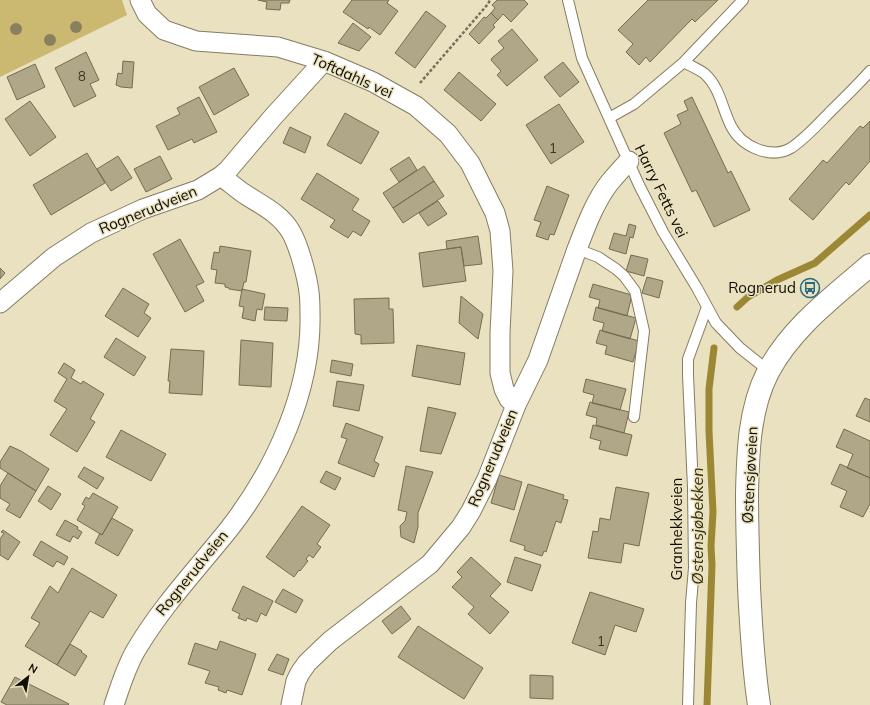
<svg xmlns="http://www.w3.org/2000/svg" width="870" height="705" font-family="Mulish,sans-serif">
<rect width="100%" height="100%" fill="#e9e1c0"/>
<path fill="#ccb971" d="M0,0h122l5,15 -127,62z"/>
<g fill="none" stroke-linecap="round" stroke-linejoin="round">
<path stroke="#9b8734" stroke-width="7" d="M737,307l11,-10 29,-17 38,-17 55,-48
M707,705l5,-140 -1,-19 2,-34 -4,-81v-42l5,-41"/>
</g>
<path fill="#afa788" stroke="#756d50" d="M258,0h32l-1,3h-8l-1,7 -14,-1 1,-7z
M352,0h37l-2,3 11,8 -18,24 -11,-8 -1,2 -25,-17z
M497,0h27l4,4 -17,18 -8,-8 -5,6 -7,-7 4,-5 -3,-3z
M648,0h70l-23,22 -3,-3 -42,43 -4,-5 -7,8 -13,-13 7,-8 -15,-14z
M426,11l20,15 -31,42 -20,-15z
M491,13l7,7 -5,5 2,2 -16,17 -10,-10 15,-17 2,1z
M353,23l18,14 -12,14 -21,-8z
M512,29l26,31 -31,26 -10,-11 4,-4 -10,-11 1,-2 12,-10 -6,-7z
M86,52l13,28 -9,4 6,12 -22,11 -19,-39z
M123,61l11,1 -2,26 -11,-1 -5,-2 2,-12 4,1z
M563,62l16,20 -19,15 -16,-20z
M35,64l10,23 -28,13 -10,-23z
M234,68l15,27 -35,20 -15,-28z
M459,72l37,32 -15,17 -37,-31z
M199,97l18,35 -23,11 -2,-4 -24,11 -12,-24 24,-12 -3,-6z
M692,97l36,76 3,-2 19,39 -36,17 -18,-37 -4,2 -28,-59 17,-9 -4,-9 11,-5 -4,-9z
M30,101l26,36 -26,19 -25,-37z
M559,104l25,38 -33,22 -25,-39z
M345,113l34,19 -18,32 -34,-19z
M870,121v40l-21,24 -3,-3 -33,38 -24,-21 34,-39 4,3 33,-37 3,2z
M290,127l21,10 -6,16 -22,-10z
M87,153l18,30 -54,32 -18,-30z
M118,156l14,22 -21,13 -14,-22z
M160,156l12,23 -26,13 -12,-23z
M409,157l8,13 -18,12 -9,-13z
M424,166l10,15 -41,27 -10,-15z
M317,173l42,26 -7,11 18,11 -9,15 -8,-5 -5,7 -18,-11 5,-7 -34,-21z
M434,181l10,15 -41,27 -10,-15z
M547,186l22,9 -15,40 -4,-1 -2,6 -12,-4 5,-14 -7,-2z
M438,201l9,13 -19,12 -9,-13z
M629,224l7,2 -3,12 -3,-1 -4,17 -17,-5 5,-16 12,3z
M478,236l4,28 -18,2 -3,-19 -14,2 -1,-8z
M180,239l24,43 -8,4 8,15 -19,11 -32,-58z
M220,246l31,5 -5,31h-2l-2,9 -13,-2v-1l-4,-1v-3l-10,-1 2,-13 -6,-1 3,-17 5,1z
M461,247l5,34 -43,6 -4,-34z
M631,255l17,4 -4,17 -18,-5z
M0,268l5,5 -5,6z
M647,277l16,4 -4,17 -17,-5z
M593,284l39,11 -5,21 -29,-8 2,-8 -11,-3z
M123,288l26,16 -5,9 7,5 -13,19 -33,-21z
M242,289l23,5 -3,16 -5,-1 -2,12 -13,-3 2,-11 -5,-1z
M461,296l22,18 -5,25 -19,-16z
M389,298v11h4l1,34 -33,1v-9l-6,-1 -1,-35z
M265,307l23,1 -1,13 -23,-1z
M596,307l40,11 -6,21 -28,-8 2,-8 -11,-3z
M600,330l39,11 -6,21 -28,-8 2,-8 -11,-3z
M116,338l30,19 -12,19 -30,-19z
M241,340l32,3 -2,44 -32,-2z
M417,345l48,8 -5,32 -48,-9z
M171,349l33,2 -2,44 -33,-2 1,-12h-2z
M332,360l21,4 -2,12 -21,-4z
M64,363l11,7 -4,8 10,6 2,-3 21,13 -14,25 5,3 -18,30 -27,-17 17,-26 -13,-8 13,-22 -9,-6z
M586,379l40,10 -6,21 -28,-7 2,-8 -11,-3z
M337,381l27,4 -5,26 -26,-5z
M865,398l5,2v22l-14,-6z
M590,402l39,10 -5,21 -28,-8 1,-7 -11,-3z
M428,407l28,6 -15,41 -21,-3z
M346,423l37,14 -9,24 5,3 -5,13 -36,-14 9,-24 -6,-2z
M593,425l39,10 -5,21 -28,-7 2,-8 -11,-3z
M844,429l26,12v37l-23,-10 6,-14 -17,-7z
M121,430l45,24 -15,27 -45,-24z
M10,446l11,5 28,18 -13,22 -36,-23v-6z
M840,464l30,14v26l-7,13 -23,-10 7,-16 -16,-7z
M406,466l27,6 -15,41v14l-4,16 -13,-6 -1,-11 5,-5 2,-9 -9,-2z
M84,467l20,11 -7,11 -19,-12z
M326,471l15,7 -6,12 -15,-8z
M8,473l28,18 -16,27 -14,-8 4,-6 -10,-6v-12z
M499,475l23,7 -8,28 -23,-7z
M528,484l36,11 -1,4 5,1 -7,23 -5,-2 -10,31 -2,-1 -2,5 -18,-6 1,-4 -15,-5z
M48,486l13,8 -10,16 -13,-9z
M616,487l33,6 -10,53 -15,-3 -3,20 -33,-5 5,-27 5,1 2,-14 10,2z
M93,493l25,14 -16,28 -25,-15 8,-14 -3,-2 4,-7 3,2z
M302,506l28,19 -13,19 4,3 -8,11 -4,-3 -3,4 2,2 -8,10 -1,-1 -5,7 -28,-20z
M112,518l21,12 -15,26 -23,-13 5,-10 2,2z
M65,520l13,7 -1,2 5,3 -4,7 -5,-3 -3,6 -14,-7z
M3,530l17,12 -12,18 -8,-5v-16l4,-6 -3,-1z
M41,541l27,16 -4,8 -7,-4 -4,6 -20,-12z
M471,557l30,27 -11,12 19,16 -19,22 -22,-20 6,-7 -22,-20 10,-10 -5,-5z
M515,557l26,8 -9,26 -25,-9z
M72,568l45,27 -14,23 -13,-7 -33,54 -32,-19 15,-23 -9,-5 19,-32 8,7z
M243,586l30,15 -7,15 -5,-3 -4,9 -10,-4 -1,3 -8,-3 2,-4 -8,-4z
M283,589l20,11 -7,13 -21,-11z
M590,592l54,17 -8,23 -21,-7 -10,30 -33,-12z
M401,606l10,13 -19,15 -10,-13z
M418,626l65,42 -19,31 -66,-42z
M220,641l36,13 -14,41 -15,-5 -1,3 -8,-3 1,-3 -14,-4 5,-12 -22,-7 7,-21 22,7z
M70,644l12,7 -1,1 6,4 -12,20 -18,-11z
M277,654l12,5 -6,16 -15,-5z
M530,675l23,1v23l-23,-1z
M15,677l54,27 -1,1h-61l-6,-3z"/>
<g fill="none" stroke-linecap="round" stroke-linejoin="round">
<defs>
<path id="service" d="M568,0l14,58 57,127 24,47 34,56 19,35 24,25 29,23
M684,62c6,4 15,7 21,12 15,14 17,34 26,52 10,20 39,34 60,22 15,-10 28,-25 40,-37 13,-13 27,-26 39,-40
M609,118l25,-14 50,-42 59,-62
M577,249l21,8 18,12 8,7 11,15 9,40 -10,86
M688,705l3,-102 3,-35 -1,-80 -5,-113v-16l19,-52"/>
<path id="minor" d="M140,0l7,14 17,16 32,11 82,6 46,14 49,21 43,24 32,28 22,29 25,50 5,18 3,40 -3,62v40l4,16 5,10 7,6
M221,176l7,-6 45,-53 51,-56
M0,303l54,-46 37,-24 52,-24 55,-19 23,-14c8,6 15,12 22,17 18,12 37,20 48,39 8,14 16,44 18,60 1,7 1,15 1,22 2,76 -35,156 -81,215 -32,40 -67,77 -93,121 -10,17 -16,37 -22,55
M291,705l5,-24 4,-8 7,-10 23,-22 100,-77 31,-37 10,-16 16,-32 29,-74 22,-45 39,-111c9,-23 18,-48 33,-67 6,-7 12,-14 19,-21"/>
<path id="secondary" d="M759,705c-6,-39 -8,-78 -10,-118 -1,-31 -2,-62 -2,-94 1,-41 2,-84 21,-121 23,-44 65,-75 102,-107"/>
</defs>
<use href="#service" stroke="#857d60" stroke-width="12"/>
<use href="#minor" stroke="#857d60" stroke-width="21"/>
<use href="#secondary" stroke="#857d60" stroke-width="24"/>
<path stroke="#746f5a" stroke-width="2.5" stroke-dasharray="3 2" stroke-linecap="butt" d="M420,83l68,-79 2,-4"/>
<use href="#service" stroke="#fff" stroke-width="10"/>
<use href="#minor" stroke="#fff" stroke-width="19"/>
<use href="#secondary" stroke="#fff" stroke-width="22"/>
</g>
<g fill="#89815e">
<circle cx="76" cy="27" r="6"/>
<circle cx="16" cy="29" r="6"/>
<circle cx="50" cy="40" r="6"/>
</g>
<defs>
<symbol id="bus-ring" viewBox="-11 -11 22 22"><circle r="9.5" fill="#e9e1c0" stroke="#2b6a7f" stroke-width="1.5"/><path d="M-5-6H5V4H4V6H2V4H-2V6H-4V4H-5ZM-3.5-4V0h7V-4ZM-3.5 1.2v1.5H-2V1.2ZM2 1.2v1.5H3.5V1.2Z" fill="#2b6a7f"/></symbol>
</defs>
<g fill-rule="evenodd">
<use href="#bus-ring" x="799" y="277" width="22" height="22"/>
</g>
<g text-anchor="middle" stroke-width="3" stroke-linejoin="round" paint-order="stroke">
<g font-size="13" fill="#383424">
<text x="82" y="81">8</text>
<text x="553" y="153">1</text>
<text x="601" y="646">1</text>
</g>
<g font-size="15" fill="#100d03" stroke="#e9e1c0">
<text transform="translate(352 76) rotate(24)" y="5">Toftdahls vei</text>
<text transform="translate(661 191) rotate(64)" y="5">Harry Fetts vei</text>
<text transform="translate(148 210) rotate(-22)" y="5">Rognerudveien</text>
<text transform="translate(493 458) rotate(-67)" y="5">Rognerudveien</text>
<text transform="translate(750 475) rotate(-87)" y="5">Østensjøveien</text>
<text transform="translate(677 529) rotate(-90)" y="5">Granhekkveien</text>
<text transform="translate(192 573) rotate(-51)" y="5">Rognerudveien</text>
</g>
<g font-size="15" fill="#100d03" stroke="#e9e1c0" text-anchor="end">
<text x="796" y="293">Rognerud</text>
</g>
<g font-size="16" font-style="italic" fill="#372e09" stroke="#e9e1c0">
<text transform="translate(697 526) rotate(-90)" y="6">Østensjøbekken</text>
</g>
</g>
<g transform="translate(28 677) rotate(31)" stroke="#e9e1c0" stroke-width="3" paint-order="stroke">
<path d="M0-3L7 15L0 10L-7 15Z" fill="#100d03"/>
<text y="-6" font-size="11" font-weight="bold" text-anchor="middle" fill="#100d03">N</text>
</g>
</svg>
